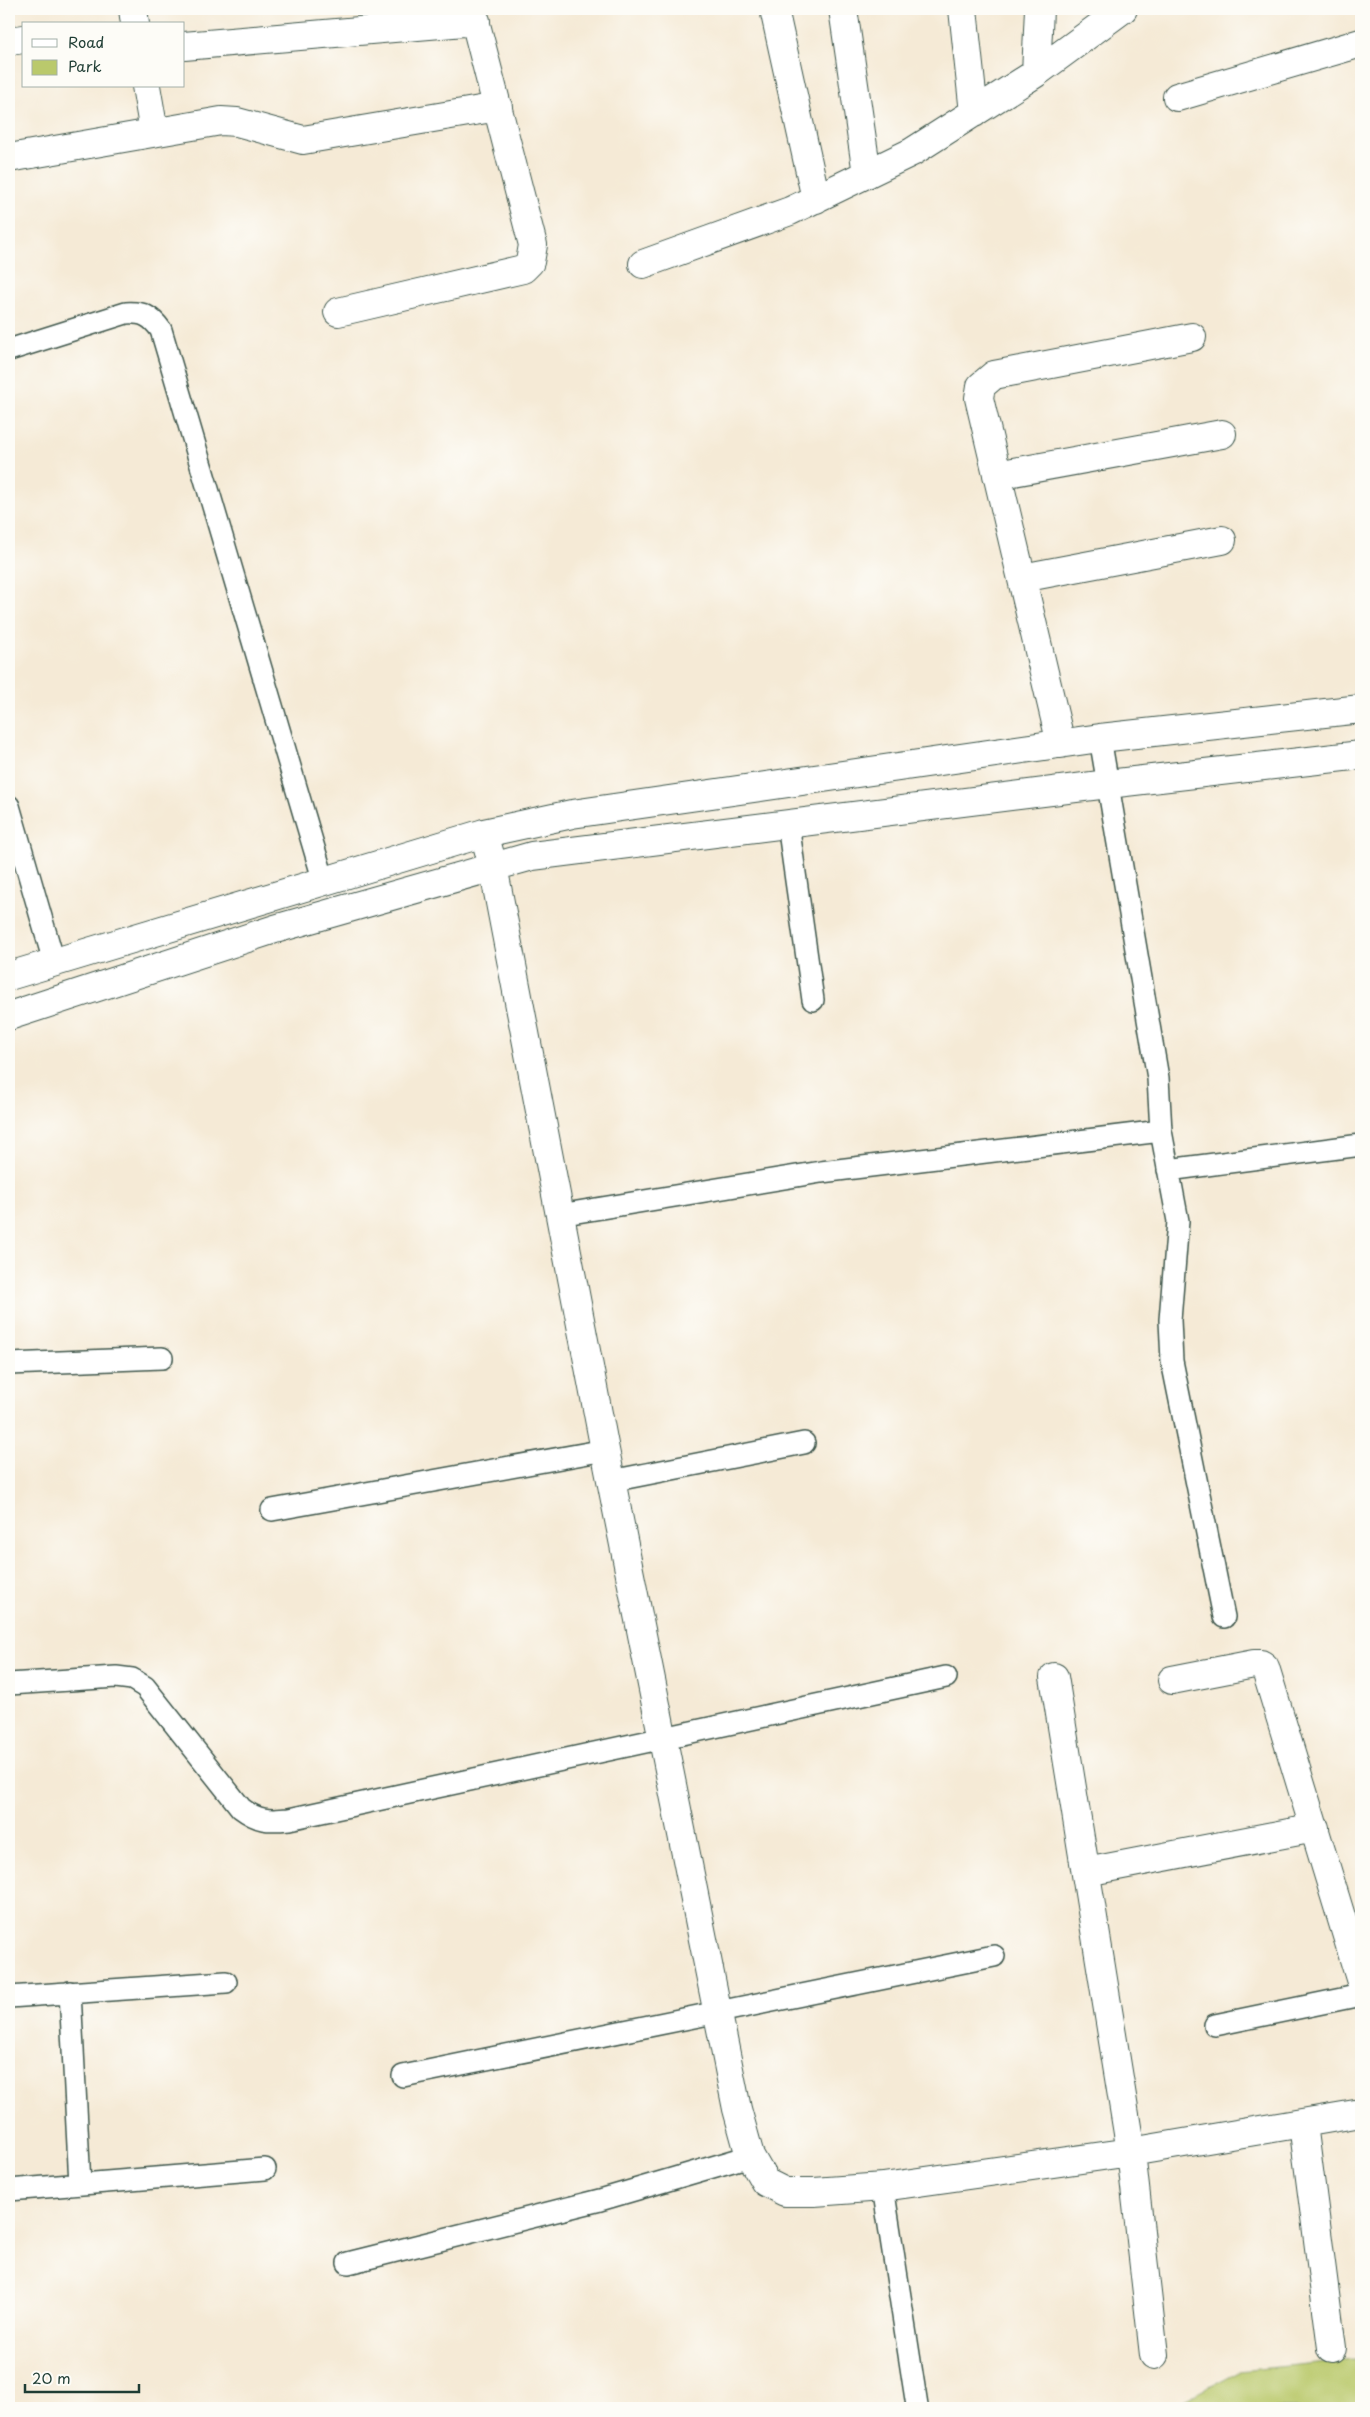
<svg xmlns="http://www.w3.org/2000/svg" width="1370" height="2417" font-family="'Playpen Sans',sans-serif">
<rect width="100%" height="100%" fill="#fdfcf7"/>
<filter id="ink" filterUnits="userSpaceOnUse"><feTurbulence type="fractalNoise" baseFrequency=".02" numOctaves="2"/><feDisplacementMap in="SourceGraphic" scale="10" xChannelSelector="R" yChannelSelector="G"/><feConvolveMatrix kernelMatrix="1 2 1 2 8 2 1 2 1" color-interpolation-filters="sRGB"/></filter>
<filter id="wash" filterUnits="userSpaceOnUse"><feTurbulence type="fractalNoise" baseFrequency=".0096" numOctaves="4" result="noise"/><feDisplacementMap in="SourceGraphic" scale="20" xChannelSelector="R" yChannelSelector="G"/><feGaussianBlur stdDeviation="1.12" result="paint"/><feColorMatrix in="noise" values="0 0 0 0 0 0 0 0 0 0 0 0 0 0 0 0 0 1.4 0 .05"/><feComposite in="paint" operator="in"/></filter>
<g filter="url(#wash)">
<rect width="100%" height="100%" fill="#f5ead6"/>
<path fill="#bac96c" stroke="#6c8350" d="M1355,2359l6,3v46h-192l70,-37z"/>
</g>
<g filter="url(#ink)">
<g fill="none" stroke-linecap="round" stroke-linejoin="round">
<defs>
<path id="service" d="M9,350l117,-37c17,-1 25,3 35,17l163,552
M1100,738l58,340 3,53 17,90 -8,99 2,41 52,256
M9,806l45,156
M788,824l25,176
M1168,1170l193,-25
M559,1215l262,-43 340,-41
M9,1364l153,-6
M611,1481l193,-38
M272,1510l333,-60
M9,1684l107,-7 16,2 13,8 96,121c17,13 27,13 48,11l657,-142
M70,1992l10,192
M9,1997l217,-15
M1215,2025l146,-30
M403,2076l591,-120
M883,2187l34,219
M9,2190l256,-21
M348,2263l252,-63 150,-44"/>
<path id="minor" d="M133,9l2,15
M774,9l42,190
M843,9l24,165
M963,9l11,104
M9,41l15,-2
M184,46l292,-25
M1036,73l3,-64
M146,86l8,46
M1177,97l184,-54
M9,158l212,-37 16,1 66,18 195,-33
M643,264l147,-53 122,-59 124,-79 87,-64
M338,312l185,-43 7,-7 3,-17 -61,-236
M997,475l225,-41
M1022,578l200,-38
M1061,744l-82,-346 2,-12 13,-11 198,-38
M484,833l9,33 112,584 132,659 13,47 15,26 20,10h29l69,-5 248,-35 230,-39
M9,976l475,-143 88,-19 528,-76 261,-29
M9,1016l266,-87 257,-73 576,-72 253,-29
M1054,1677l77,475 23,203
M1172,1680l82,-16h7l4,3 96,315
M1086,1872l229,-44
M1303,2124l29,224"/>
</defs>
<use href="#service" stroke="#3f574c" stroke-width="24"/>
<use href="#minor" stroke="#3f574c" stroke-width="30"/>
<use href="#service" stroke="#fff" stroke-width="21"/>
<use href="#minor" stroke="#fff" stroke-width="28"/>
</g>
</g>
<rect width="1370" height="2417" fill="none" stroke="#fdfcf7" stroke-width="30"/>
<rect x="22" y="22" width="162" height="65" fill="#fdfcf7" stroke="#a4b0a9"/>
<rect x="32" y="39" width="25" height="8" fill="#ffffff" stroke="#a4b0a9"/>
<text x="68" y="48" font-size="15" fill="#1f3d34">Road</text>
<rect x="32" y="60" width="25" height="15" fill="#bac96c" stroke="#a4b0a9"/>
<text x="68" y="72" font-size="15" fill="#1f3d34">Park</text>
<path d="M25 2384v8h114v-8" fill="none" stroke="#1f3d34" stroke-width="2.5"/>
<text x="32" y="2384" font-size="15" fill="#1f3d34" stroke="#fdfcf7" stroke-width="4" paint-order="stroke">20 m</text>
</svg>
